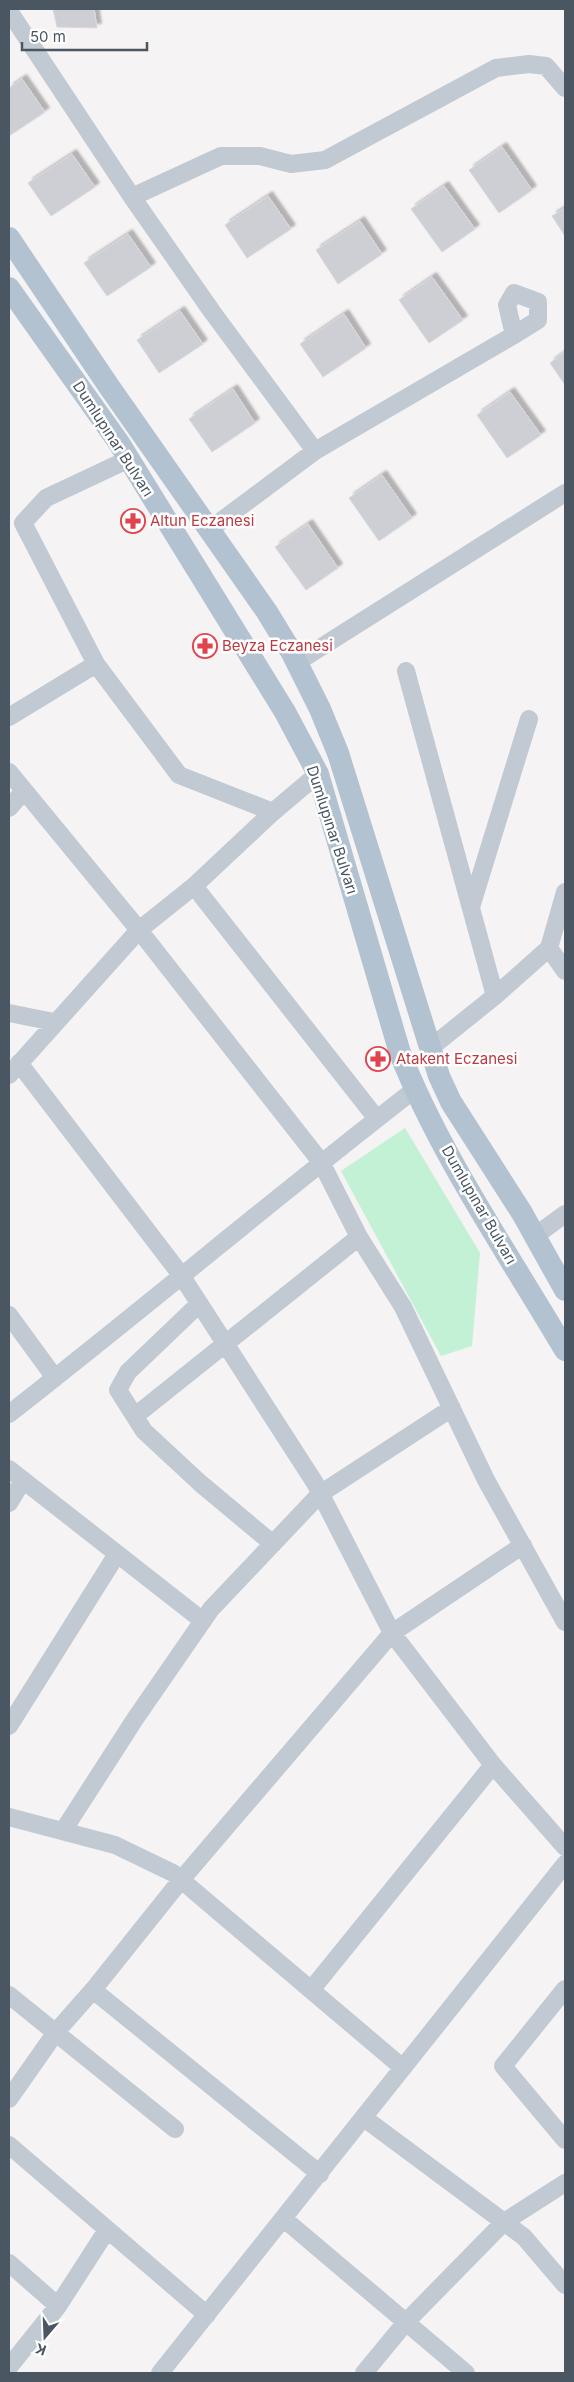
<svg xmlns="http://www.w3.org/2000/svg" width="574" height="2382" font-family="Inter,sans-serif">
<defs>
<filter id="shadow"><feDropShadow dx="4.5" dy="-4.5" stdDeviation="1" flood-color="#0004"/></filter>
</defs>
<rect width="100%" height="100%" fill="#f5f3f3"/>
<path fill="#c3f1d5" d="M405,1128l75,125 -8,93 -31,10 -100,-185z"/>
<path fill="#cdcfd5" stroke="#d7d9de" filter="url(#shadow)" d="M53,9h41l3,19 -40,-1z
M22,79l23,33 -36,24v-48z
M502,147l30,43 -33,23 -30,-43z
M72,154l23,33 -44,29 -23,-33z
M444,186l31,43 -33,23 -31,-43z
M268,196l23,33 -44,29 -22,-33z
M565,208v28l-13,-20z
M360,221l22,33 -44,30 -22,-34z
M128,234l23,33 -44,29 -23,-33z
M432,277l31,43 -34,23 -30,-43z
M180,311l23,33 -44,29 -22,-33z
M344,314l22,34 -43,29 -23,-33z
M565,352v33l-15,-22z
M233,389l22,34 -43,29 -23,-33z
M510,392l31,43 -34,23 -30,-43z
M382,475l30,43 -33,23 -30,-43z
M308,524l30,44 -32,22 -31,-43z"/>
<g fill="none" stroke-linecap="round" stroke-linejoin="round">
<path stroke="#c1cad2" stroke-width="18" d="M9,11l123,186 81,116 102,138
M132,197l89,-41h39l31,8 34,-4 171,-92 33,-4 17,2 19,22
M129,459l-83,39 -23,25 73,141 83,111 94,37
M209,530l106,-79 199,-116 24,-15v-18l-24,-9 -7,12 7,30
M296,663l269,-170
M406,671l89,325
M9,717l87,-53
M9,772l130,158 182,232 38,75 44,70 83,173 79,142
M9,808l15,-17
M194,886l183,233
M471,907l58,-188
M549,948l16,23
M9,1013l45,9
M429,1049l66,-53 54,-48 16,-56
M19,1063l162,212 134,208 77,150 101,132 72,82
M9,1075l130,-145 55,-44 79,-74 45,-38
M535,1236l30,-22
M199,1304l-71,68 -10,18 26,41 56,52 73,61
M9,1315l46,63
M9,1414c136,-106 268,-218 405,-324
M135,1416l224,-179
M9,1469l194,152
M9,1503l14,-23
M9,1726l108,-172
M9,1817l106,28 58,28 230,195
M63,1831l72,-112 76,-110 109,-115 132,-86
M565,1989l-62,77 62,74
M93,1990l227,184
M311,1990l182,-225
M9,1995l166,134
M9,2099l47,-67 37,-42 88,-110 211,-247 131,-88
M364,2118l160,119 41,48
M9,2145l198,170
M284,2219l182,154
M9,2263l49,43
M9,2367l49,-61 49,-76
M160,2373l405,-509
M364,2373l42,-51 98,-100 61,-39"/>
<path stroke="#b3c2d1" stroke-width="22" d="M9,238l99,147 159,227 25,41 28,56 18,44 101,323 12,26 71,111 43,77
M9,288l110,155 166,269 33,62 82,279c40,102 109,202 165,297"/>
</g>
<defs>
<symbol id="pharmacy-ring" viewBox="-11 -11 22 22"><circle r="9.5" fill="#fff" stroke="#e0444e" stroke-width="1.5"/><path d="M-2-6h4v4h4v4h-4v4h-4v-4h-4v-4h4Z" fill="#e0444e"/></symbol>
</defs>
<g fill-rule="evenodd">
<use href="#pharmacy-ring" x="119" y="507" width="28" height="28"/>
<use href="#pharmacy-ring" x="191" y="632" width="28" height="28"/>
<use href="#pharmacy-ring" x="364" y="1045" width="28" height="28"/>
</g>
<g text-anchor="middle" stroke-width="5" stroke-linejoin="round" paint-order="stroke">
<g font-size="15" fill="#4a5661" stroke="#fff">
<text transform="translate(113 439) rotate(57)" y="5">Dumlupınar Bulvarı</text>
<text transform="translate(332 830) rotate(72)" y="5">Dumlupınar Bulvarı</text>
<text transform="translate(479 1205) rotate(60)" y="5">Dumlupınar Bulvarı</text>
</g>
<g font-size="15" fill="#be3a42" stroke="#fff" text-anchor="start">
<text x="150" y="526">Altun Eczanesi</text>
<text x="222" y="651">Beyza Eczanesi</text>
<text x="396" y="1064">Atakent Eczanesi</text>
</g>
</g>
<rect width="574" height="2382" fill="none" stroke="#4a5661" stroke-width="20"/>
<g transform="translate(45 2337) rotate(199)" stroke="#ffffff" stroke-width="4" paint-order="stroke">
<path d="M0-4L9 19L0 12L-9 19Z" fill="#4a5661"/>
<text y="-8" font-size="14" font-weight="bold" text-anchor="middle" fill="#4a5661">K</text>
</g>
<path d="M22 42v8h125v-8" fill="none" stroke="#4a5661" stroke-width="2.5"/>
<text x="30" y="42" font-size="15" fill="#4a5661" stroke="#ffffff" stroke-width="4" paint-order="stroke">50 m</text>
</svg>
